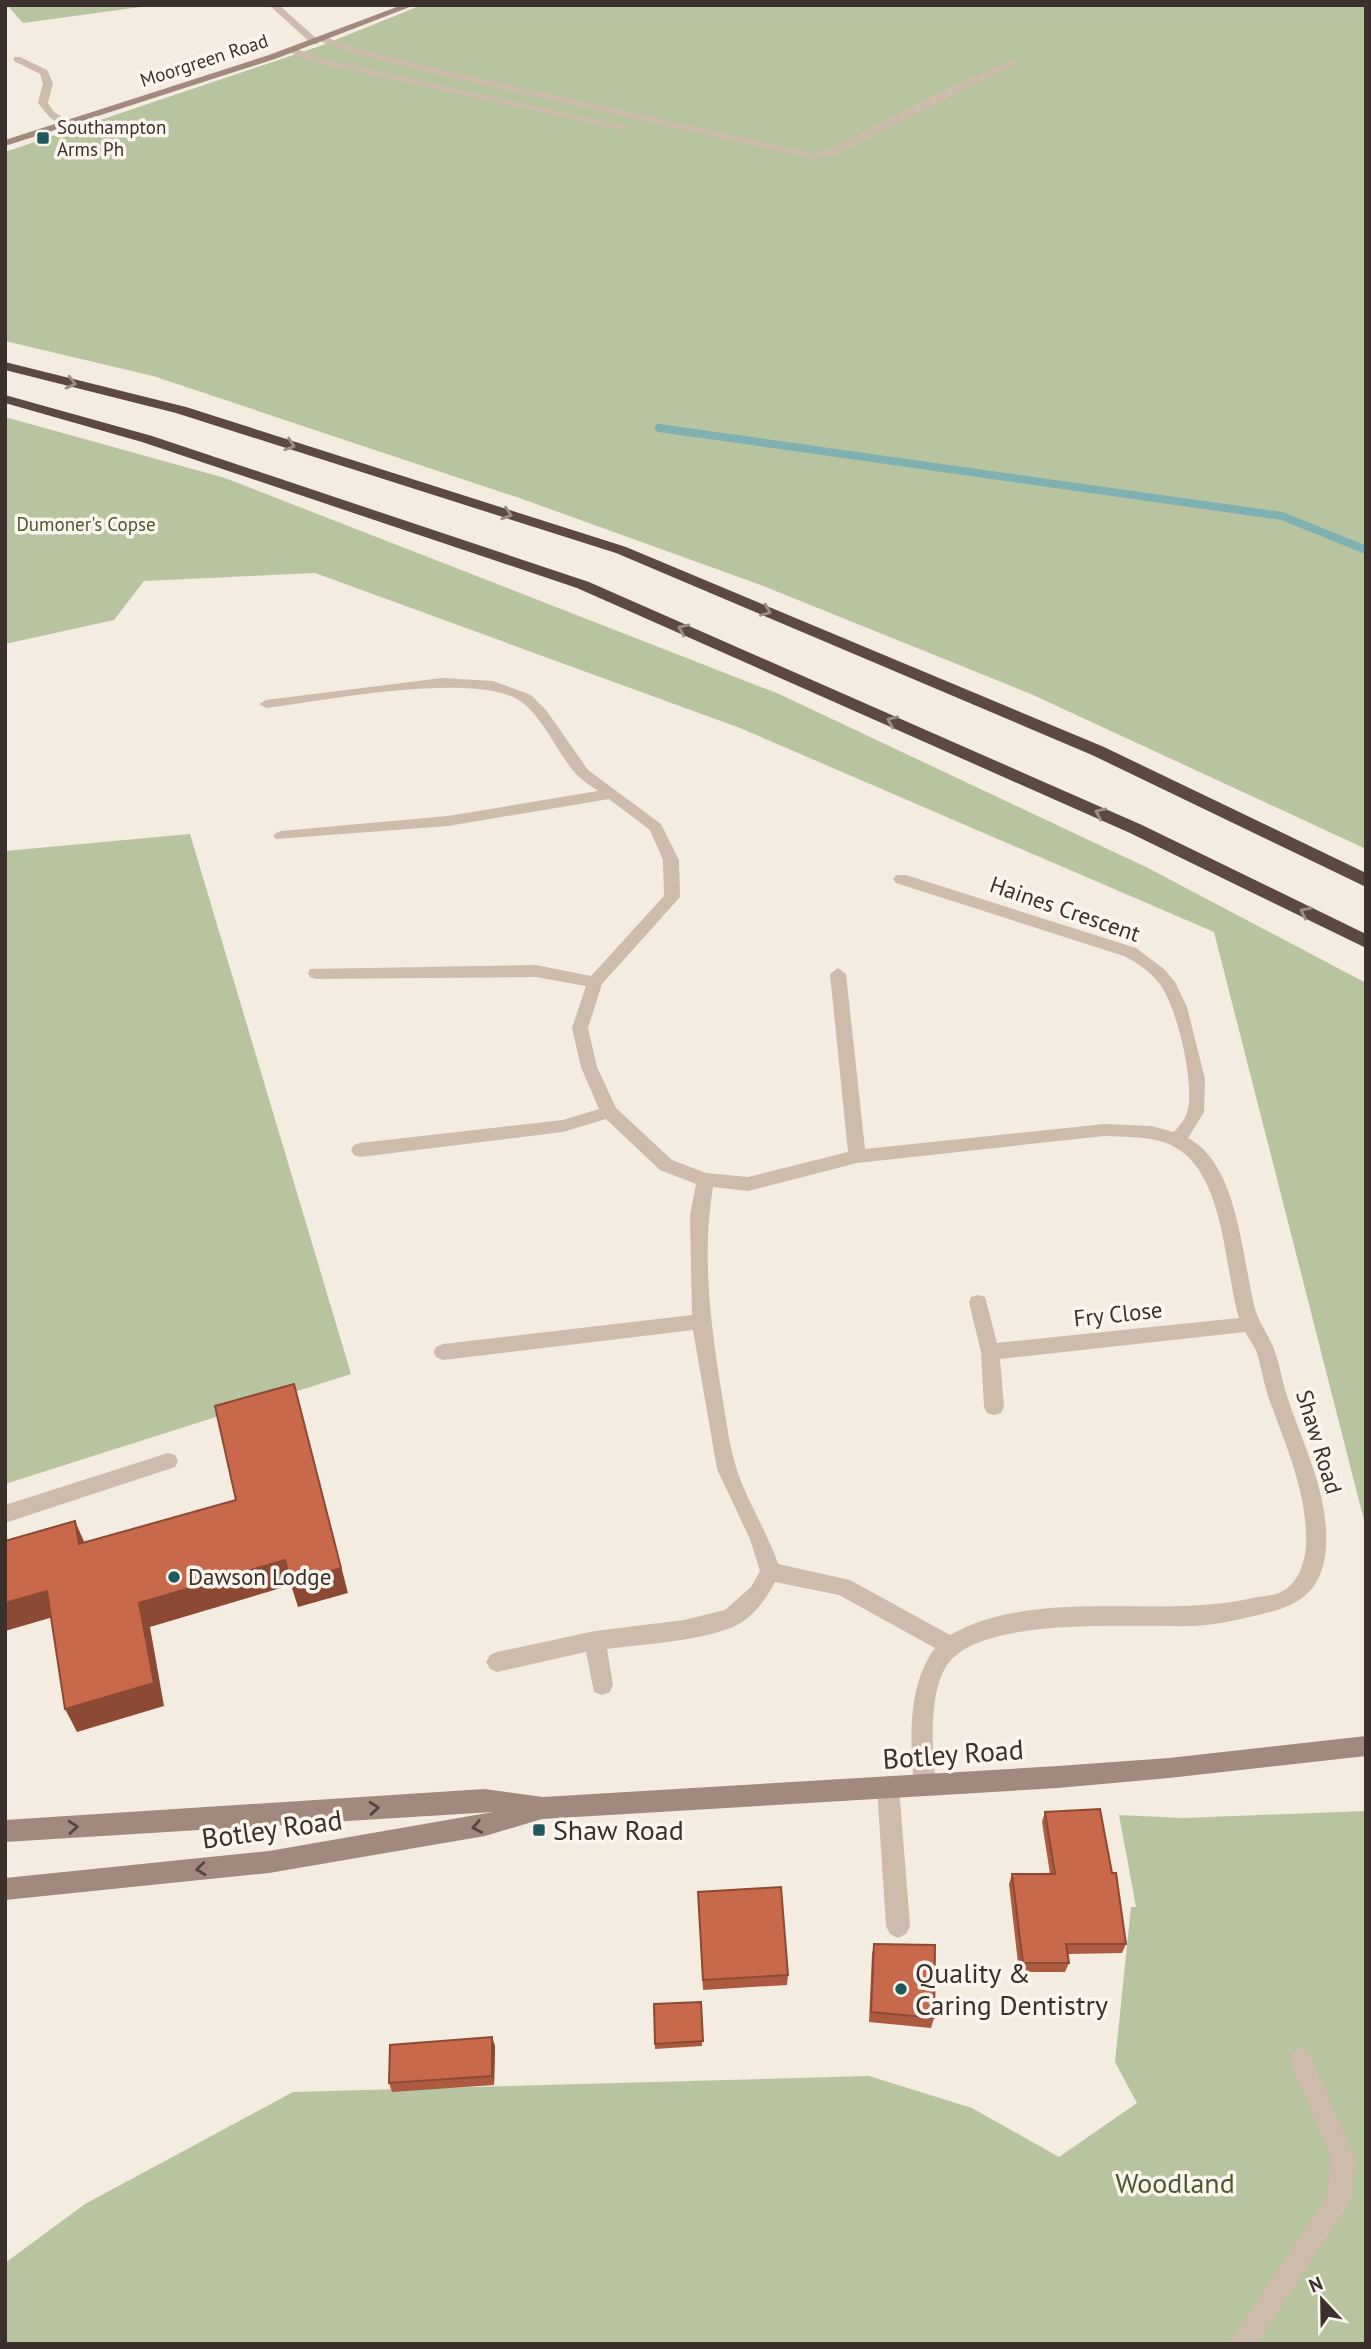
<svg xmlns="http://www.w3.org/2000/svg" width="1371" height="2349" font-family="'PT Sans',sans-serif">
<rect width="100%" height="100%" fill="#f4ebe1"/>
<path fill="#b8c4a0" d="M7,5h148l-132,18z
M422,5h944v844l-335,-155 -273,-110 -233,-84 -372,-124 -148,-35v-189l315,-106z
M5,417l220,61 554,216 369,174 218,115v545l-152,-596 -474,-204 -425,-155 -171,8 -30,39 -109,24z
M190,834l161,540 -346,110v-633z
M1366,1811v533h-1361v-81l80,-59 208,-112 576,-16 103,32 87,49 78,-54 -22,-41 16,-155h5l-17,-92 64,3z"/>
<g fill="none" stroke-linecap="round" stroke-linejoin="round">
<path stroke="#7fb0b2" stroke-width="8" d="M659,428l623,88 84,34"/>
<path fill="#cdbbac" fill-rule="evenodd" d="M269,5h10l39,35 4,-4 44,15 69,17 378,85 15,-3 123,-63 61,-27 8,2 -185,93 -22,4 -378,-85 -75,-19 -41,-14 -1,3h-6z
M291,47l33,12 305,68 -5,3 -303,-66 -33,-12v-4z
M168,1453l7,2 3,6 -3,6 -170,56v-18z
M888,1776l8,4 3,7 11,139 -4,8 -8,4 -8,-4 -4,-8 -9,-139 3,-7z
M1301,2047l8,4 46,107 -3,41 -95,145h-29l99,-149 4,-37 -42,-99 4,-8z"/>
<path fill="#cdbbac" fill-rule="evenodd" d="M14,57h6l27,13 6,13 -5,20 6,9 14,9v4c-13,1 -22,-12 -30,-22l5,-20 -3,-9 -26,-13z
M442,678l51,3 38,14 15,15 42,60 73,54 18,36 1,37 -78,87 -14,44 9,39 19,41 56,52 34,13 42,4 100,-25 -18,-178 8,-6 8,6 19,175 239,-25 47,2 23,6c6,-7 12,-13 14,-23 6,-29 -11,-103 -29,-126 -9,-12 -22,-20 -35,-27l-228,-73 -3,-4 3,-4h10l230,73 28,21 11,13 12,25 18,72 -1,33 -16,26c51,27 54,121 67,171 5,16 15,28 20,43 5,14 7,28 11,41 16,50 43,100 40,153 -3,49 -30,61 -72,70 -21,5 -40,9 -62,10 -57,2 -212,-11 -245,39 -19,29 -15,87 -11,120l-3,7 -8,4 -8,-4 -3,-7c-4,-43 -7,-100 21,-137l-96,-53 -64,-13c-9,17 -22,36 -40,44 -33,15 -91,18 -128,23l6,36 -3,7 -8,3 -8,-3 -8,-40 -89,20 -7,-3 -4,-7 4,-7 7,-3 98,-21 89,-11 41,-10 26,-23 9,-16 -10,-32 -33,-70 -24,-139 -250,30 -7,-3 -2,-5 2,-5 7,-3 249,-29 -2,-100 6,-31 -36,-14 -54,-51 -43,13 -203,25 -6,-2 -3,-5 3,-5 6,-2 203,-23 36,-11 -18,-42 -9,-39 14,-42 -50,-9 -220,2 -6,-2 -2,-4 2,-4 226,-4 55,11 73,-80 -1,-36 -13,-30 -41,-31 -161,27 -172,13 -3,-3 3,-3 5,-2 167,-15 150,-25c-7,-5 -15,-10 -21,-16 -20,-22 -31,-53 -54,-72 -42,-34 -202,-2 -257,5l-7,-4 7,-4zM1104,1136c20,1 40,0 59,6 63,20 60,123 76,176l-242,25 -12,-46 -7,-2 -7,2 -2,5 12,50 3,55 3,6 7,2 7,-2 3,-6 -4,-48 245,-27 11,18c5,15 7,31 12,46 17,48 40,97 38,149 -1,18 -8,40 -27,48 -8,3 -18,3 -26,5 -96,22 -216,-12 -303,37l-100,-55 -72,-16c-11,-33 -32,-64 -42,-97 -8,-27 -11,-56 -16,-84 -10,-64 -18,-131 -7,-196l35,4 109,-28z"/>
<path fill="#a18a7d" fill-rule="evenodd" d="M402,5h13l-140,54 -270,87v-6l264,-85z
M1366,1736v20l-197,22 -111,10 -516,31 -57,17 -216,37 -264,27v-22l264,-27 224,-39 -488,30v-22l479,-31 59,8 515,-31 111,-8z"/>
<path fill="#5c4a42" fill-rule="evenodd" d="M5,362l181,45 440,140 478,200 262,126v14l-274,-132 -476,-202 -440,-140 -171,-43z
M5,395l147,41 437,146 553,243 224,109v14l-236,-115 -553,-245 -435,-146 -137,-39z"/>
</g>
<path fill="#ac5a40" d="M1045,1812l81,132 -4,9 -54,1 1,9 -4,9h-46l-10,-88 3,-10h38l-8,-52z
M698,1892l90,83 -1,10 -84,5z
M874,1944l60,74 -3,10 -62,-6 3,-68z
M701,2002l1,44 -47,3 -1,-45z
M492,2037l3,9 -1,39 -102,7 -3,-9z"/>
<path fill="#8c4a34" d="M294,1384l54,209 -50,14 -7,-22 -141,42 14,79 -87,26 -12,-23 74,-106 146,-43z
M75,1521l11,25 -7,-2z
M47,1591l13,24 -55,16v-28z
M492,2037l3,9 -1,39 -2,-9z"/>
<path fill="#c8694b" stroke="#8c4a34" stroke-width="2" d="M294,1384l47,184 -50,15 -6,-23 -146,43 15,80 -89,26 -18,-118 -42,12v-62l70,-20 4,23 157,-44 -21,-94z
M1100,1809l12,64h4l10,71h-60l3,19h-46l-11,-89h43l-10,-62z
M781,1887l7,88 -85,5 -5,-88z
M874,1944l61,1 -1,73 -63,-6z
M701,2002l2,39 -48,3 -1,-40z
M492,2037v39l-103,7 1,-38z"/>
<defs><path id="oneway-chevron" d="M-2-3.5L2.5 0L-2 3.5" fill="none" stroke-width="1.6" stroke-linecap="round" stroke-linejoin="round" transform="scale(1.75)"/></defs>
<g stroke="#9c8e87">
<use href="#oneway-chevron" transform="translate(71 383) rotate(14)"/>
<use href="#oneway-chevron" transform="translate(290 445) rotate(18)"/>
<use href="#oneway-chevron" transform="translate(507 514) rotate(18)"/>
<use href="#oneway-chevron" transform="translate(766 611) rotate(23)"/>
<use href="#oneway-chevron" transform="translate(683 629) rotate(-156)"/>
<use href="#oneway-chevron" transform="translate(892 721) rotate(-156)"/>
<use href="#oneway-chevron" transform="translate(1100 813) rotate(-156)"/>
<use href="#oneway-chevron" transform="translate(1305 912) rotate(-154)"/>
</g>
<g stroke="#544640">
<use href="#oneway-chevron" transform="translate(374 1808) rotate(-4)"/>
<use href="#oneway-chevron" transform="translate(73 1827) rotate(-4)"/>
<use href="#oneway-chevron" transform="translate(477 1827) rotate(169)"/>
<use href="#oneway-chevron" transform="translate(201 1869) rotate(174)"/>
</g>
<g fill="#1f5a5e" stroke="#fbf5ee" stroke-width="2.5">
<rect x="36" y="131" width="14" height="14" rx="3.5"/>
<circle cx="174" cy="1577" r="7"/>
<rect x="532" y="1823" width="14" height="14" rx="3.5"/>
<circle cx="901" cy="1989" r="7"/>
</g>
<g text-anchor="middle" stroke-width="7" stroke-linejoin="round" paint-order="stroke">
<g font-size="19" fill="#3b302b" stroke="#fbf5ee">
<text transform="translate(204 60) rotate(-18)" y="7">Moorgreen Road</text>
</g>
<g font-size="19" fill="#3b302b" stroke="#fbf5ee" text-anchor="start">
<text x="57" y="134">Southampton<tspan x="57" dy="22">Arms Ph</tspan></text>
</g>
<g font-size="19" fill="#4a5a2e" stroke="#fbf5ee">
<text x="86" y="531">Dumoner's Copse</text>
</g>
<g font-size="23" fill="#3b302b" stroke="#fbf5ee">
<text transform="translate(1065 909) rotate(19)" y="8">Haines Crescent</text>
<text transform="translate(1118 1314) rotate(-6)" y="8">Fry Close</text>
<text transform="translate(1319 1442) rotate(73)" y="8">Shaw Road</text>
</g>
<g font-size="23" fill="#3b302b" stroke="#fbf5ee" text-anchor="start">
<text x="188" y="1585">Dawson Lodge</text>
</g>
<g font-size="28" fill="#3b302b" stroke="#fbf5ee">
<text transform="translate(953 1754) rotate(-4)" y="10">Botley Road</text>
<text transform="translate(272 1829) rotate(-8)" y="10">Botley Road</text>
</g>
<g font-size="28" fill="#3b302b" stroke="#fbf5ee" text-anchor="start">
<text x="553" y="1840">Shaw Road</text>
<text x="915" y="1983">Quality &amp;<tspan x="915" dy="32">Caring Dentistry</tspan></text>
</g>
<g font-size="28" fill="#4a5a2e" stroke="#fbf5ee">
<text x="1175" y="2193">Woodland</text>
</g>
</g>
<rect width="1371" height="2349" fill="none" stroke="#3b302b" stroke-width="14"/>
<g transform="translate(1322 2300) rotate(338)" stroke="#fbf5ee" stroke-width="5" paint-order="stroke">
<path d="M0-5L12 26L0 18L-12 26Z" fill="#3b302b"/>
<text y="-10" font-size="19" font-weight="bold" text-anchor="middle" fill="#3b302b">N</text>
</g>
</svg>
